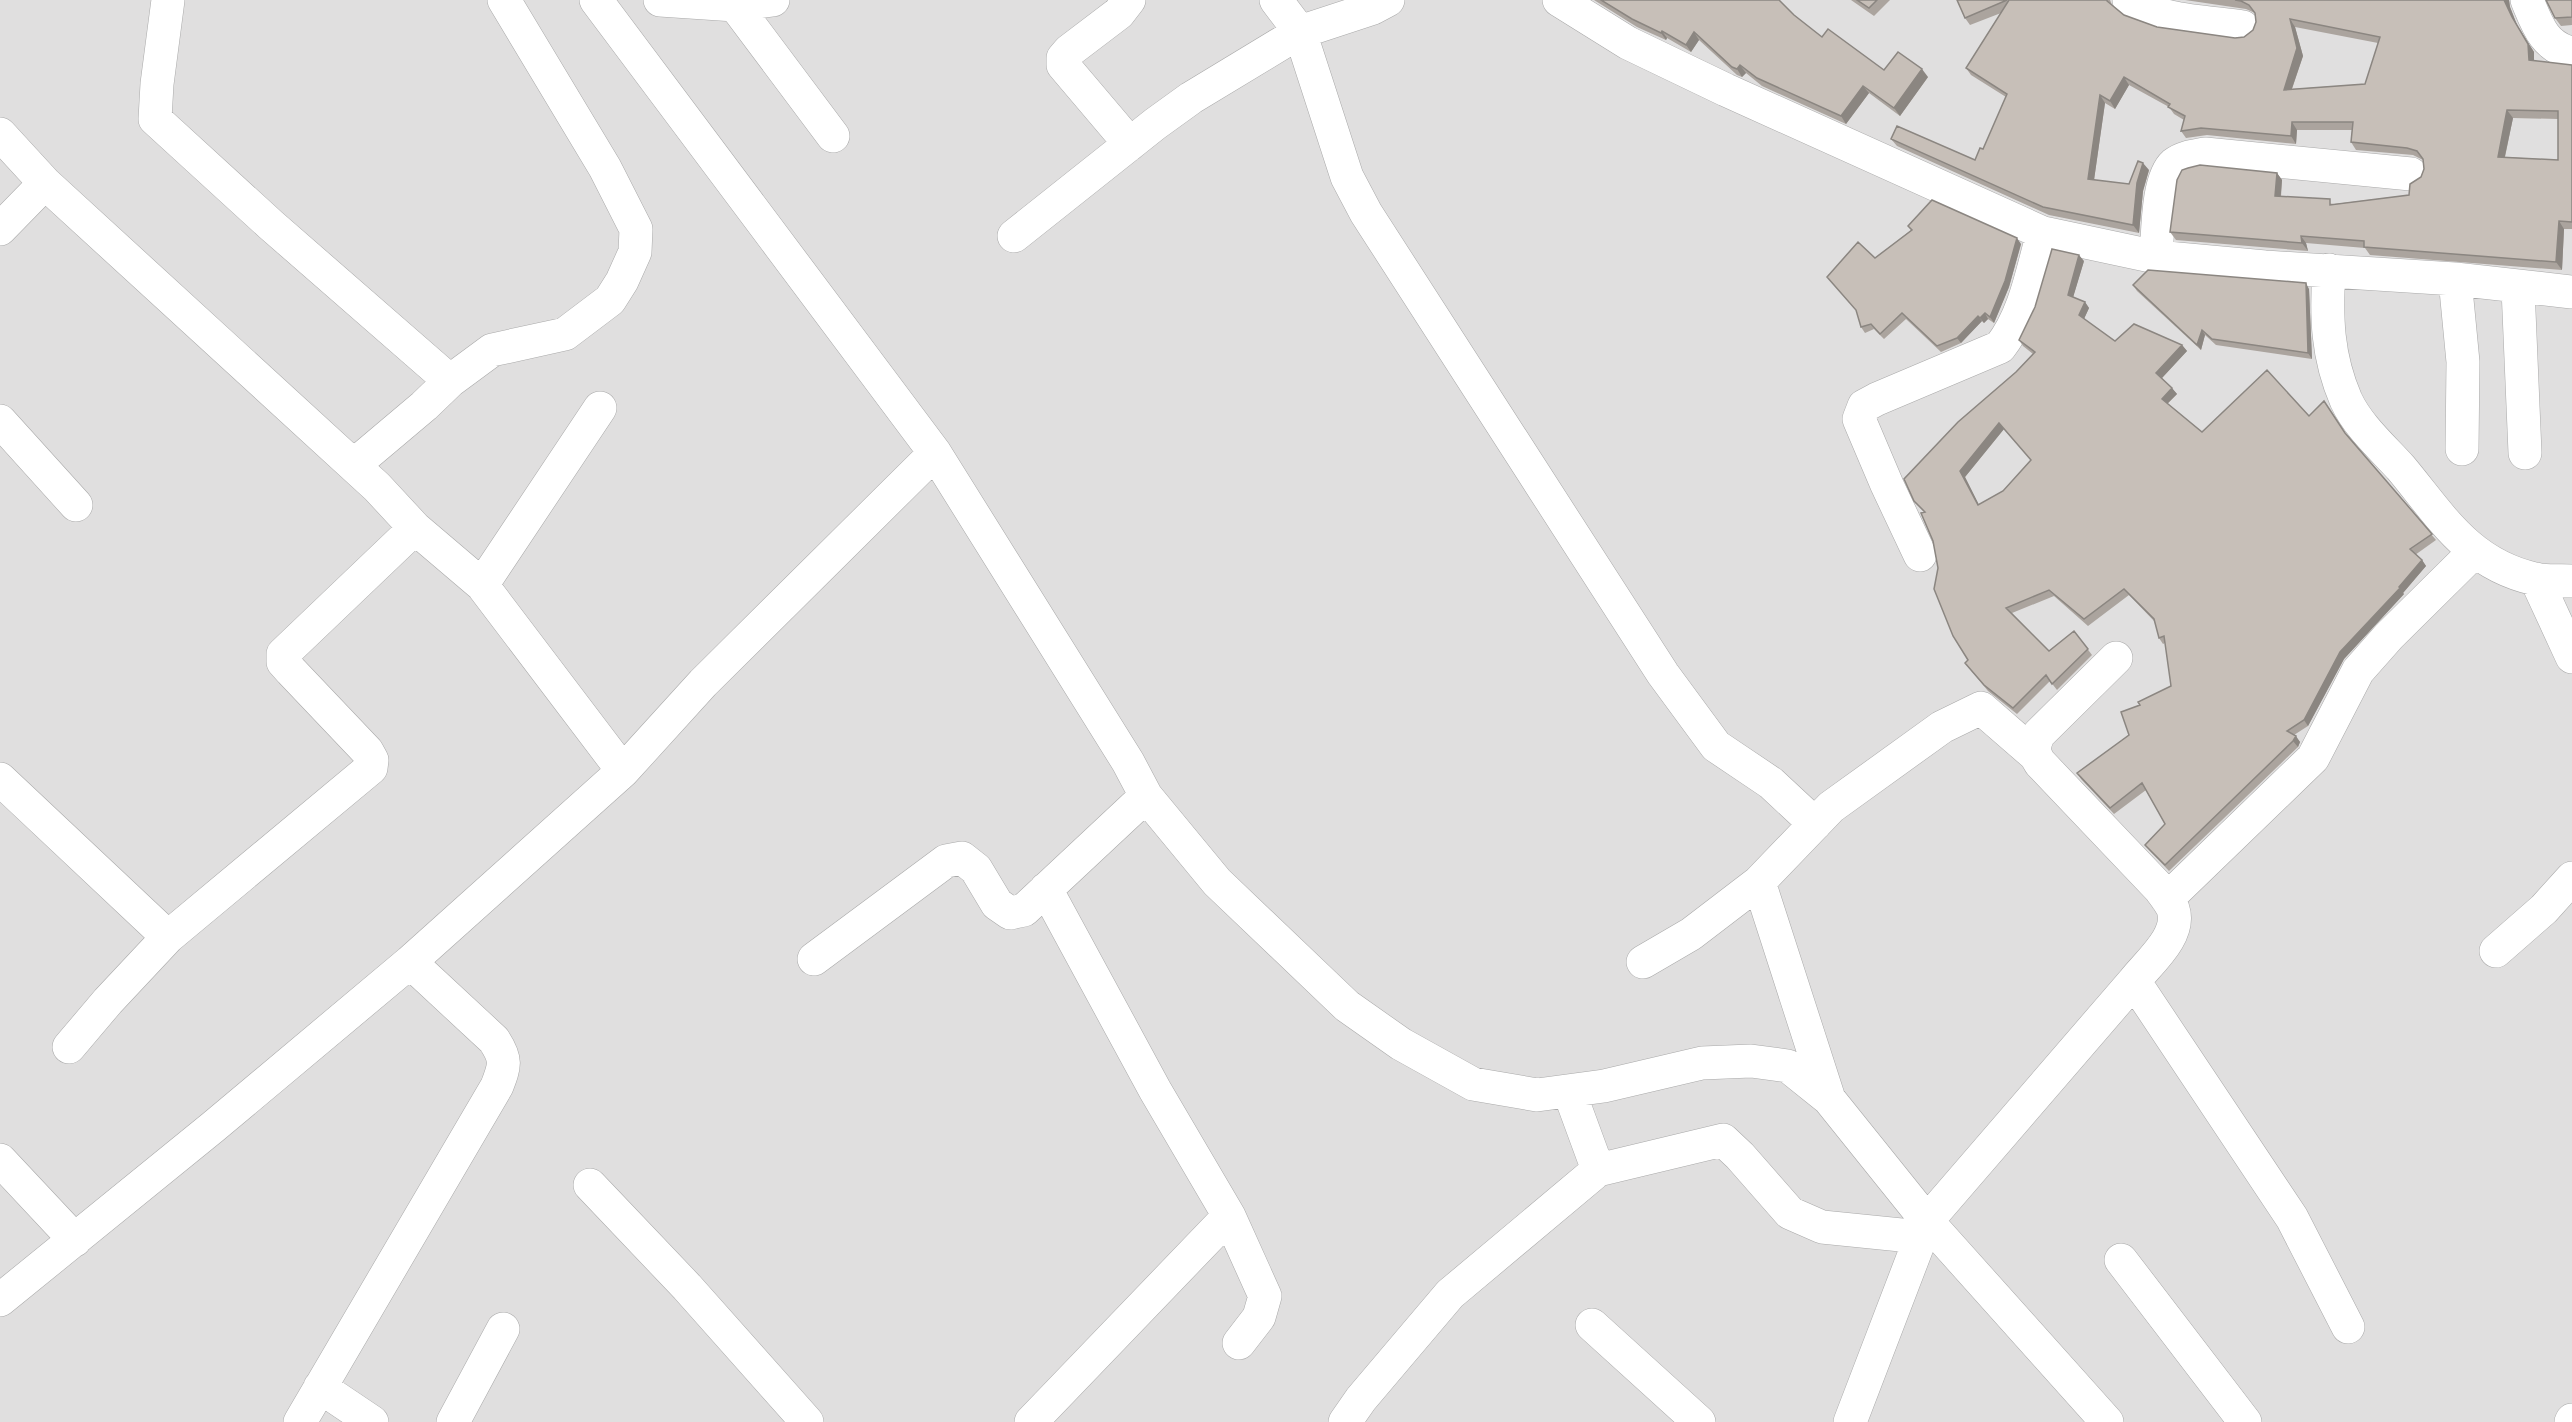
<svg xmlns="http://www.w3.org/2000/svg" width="2572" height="1422" font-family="'Noto Sans',sans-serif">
<rect width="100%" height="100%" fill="#f2efe9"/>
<path fill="#e0dfdf" d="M0,0h2572v1422h-2572z"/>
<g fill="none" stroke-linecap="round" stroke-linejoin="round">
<defs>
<path id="minor" d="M168,0l-11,84 -2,35 116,106 179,156
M596,0l339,453 193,309 18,34 71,86 130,124 54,38 72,40 64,11 67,-9 98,-23 49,-2 37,5 41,33 98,122 180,201
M660,0l75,5 38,-5
M1129,0l-10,13 -50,38 -6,7v7l67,79
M1276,0l24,32 47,145 19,36 297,461 53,72 55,37 44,41
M1559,0l69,43 98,47 317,143 113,24 109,10 190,12 117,13
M2129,0c25,21 82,22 114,27
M2527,0c10,24 17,47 45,53
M735,5l98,131
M0,134l45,49 332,304 38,41 67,57 141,186
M0,229l45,-46
M1014,236l141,-112 36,-26 109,-66 73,-24 15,-8
M2156,257c2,-23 1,-78 18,-93 9,-7 20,-8 31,-10l206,20
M2329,270c-3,47 -2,86 17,130 12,26 36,47 55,68 40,48 67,96 134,111 12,3 25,1 37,2
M2455,279l8,83 -1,87
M2518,288l7,165
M0,421l76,84
M354,465l70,-59 26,-25 42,-31 73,-16 45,-34 12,-19 13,-29 1,-23 -31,-61 -101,-168
M1920,555l-33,-70 -28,-66 5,-13 13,-7 123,-52c25,-32 32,-75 43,-114
M2536,579l36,78
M482,585l118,-177
M0,779l168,158
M1759,882l70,217
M1046,889l109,201 74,126 36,80 -6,21 -20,26
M2167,899l146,-141 45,-87 31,-35 86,-85
M2496,951l48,-42 28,-31
M814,959l132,-98 16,-3 14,11 21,35 13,9 14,-3 122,-114
M1643,962l48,-28 68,-52 72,-75 111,-80 39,-19 53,46
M2134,981l158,237 56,109
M69,1047l39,-46 60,-64 203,-169 1,-8 -5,-9 -76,-80 -8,-9v-8l132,-126
M1569,1091l29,79
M0,1160l75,80
M590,1185l97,102 120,135
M2121,1260l124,162
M0,1300l213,-173 197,-165 213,-191 80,-88 232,-230
M1592,1325l107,97
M320,1387l52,35
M300,1422l197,-336c8,-21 10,-26 -3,-46l-84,-78
M453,1422l50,-93
M1031,1422l198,-206
M1345,1422l16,-23 89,-105 148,-124 125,-30 17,16 50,57 32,14 99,10
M1850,1422l77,-201 207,-240c15,-19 48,-46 39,-72 -3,-7 -9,-14 -13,-20l-120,-126c-7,-11 -7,-17 -1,-29l77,-76
M2571,1422l1,-2"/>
</defs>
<use href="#minor" stroke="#a9a9a9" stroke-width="34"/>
<use href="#minor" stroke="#fff" stroke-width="33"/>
</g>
<path fill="#aba49e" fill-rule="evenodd" d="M1594,0h185l15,15 28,22 62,33 44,7 -28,39 -31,-23 -23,31 -84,-38 -16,-13 -4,4 -5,-2 -38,-35 -8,12 -24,-14 -1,2 -29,-13z
M1851,0h39l-16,16z
M1957,0h153l2,5 12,10 33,12 78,11 9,-1 9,-7 3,-8 -1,-9 -9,-4 -61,-9h324l1,7 7,18 17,27v9l38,4v164h-8l-2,41 -192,-15 -5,-7 -59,-5 2,8 -132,-11 -6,-8 107,-59 5,7 -1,17 53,7 75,-9 12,-18 3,-8 -1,-9 -10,-5 -57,-5 -5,-8 1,-12h-55l-1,14 -89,-9 -21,3 -5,-7 3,-11 -10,-6 -5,-7 -40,-22 -14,24 -10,-6 -11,77 35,4 20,-14 -6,21 -4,42 -90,-18 -152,-69 -6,-7 84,21 8,-11 23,-52 -35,-22 -5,-7 35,-55 -31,12 -5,-7zM2295,27l83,16 -13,41 -73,5 11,-33zM2513,118l45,1v41l-53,-3z
M2572,0v25l-11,1 -6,-8z
M1908,226l113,18 -12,43 -15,36 -6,-4 -4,4 -2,-2 -21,22 -20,9 -35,-33 -22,20 -10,-10 -9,4 -4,-6 -4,-16 -30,-34 48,-19 36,-28z
M2084,261l-11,36 12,5 4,6 -5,11 31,22 67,4 5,6 -25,27 15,16 -10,10 35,28 107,-16 38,19 89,105 -21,15 7,5 4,6 -23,27 1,1 -60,65 -36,67 -14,9 6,7 -2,5 -129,124 -19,-20 -5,-6 20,-21 -19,-34 -32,24 -33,-35 -4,-6 52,-38 11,-30 31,-19 -6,-43 -2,1 -4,-6 -4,-16 -26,-27 -41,31 -34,-30 -42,17 37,38 25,-20 18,24 -35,35 -7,-9 -33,33 -29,-23 -23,-28 3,-3 -30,-92 -5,-27 -9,-29 -10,-11 102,-129 17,-18 -10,-8 -4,-6zM2004,429l27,31 -28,31 -24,14 -14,-28z
M2133,285l176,4 3,70 -96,-14 -11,-10 -4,15 -64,-59z"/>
<path fill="#8b8681" d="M2504,0h5l1,7 7,18 17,27v16l-5,-8z
M2290,19l5,8 8,29 -14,41 -5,-7z
M1662,31l5,7 -1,2 -5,-7z
M1694,32l5,8 -8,12 -5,-7z
M1740,65l6,8 -4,4 -5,-8z
M1922,69l6,8 -28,39 -6,-8z
M2124,77l5,8 -14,24 -5,-8z
M1863,86l6,7 -23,31 -5,-8z
M2100,95l5,8 -12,84 -5,-8z
M2507,110l6,8 -10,47 -5,-8z
M2292,122l5,8 -1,14 -5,-8z
M2143,163l6,7 -6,21 -4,42 -6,-8 4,-42z
M2277,173l5,7 -2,24 -5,-8z
M2559,221l5,8 -2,41 -6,-8z
M2301,236l5,7 2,8 -6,-8z
M2017,238l4,6 -12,43 -15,36 -4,-6z
M2079,255l5,6 -12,40 -4,-6z
M2306,283l3,6 3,70 -4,-6z
M2085,302l4,6 -6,13 -4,-6z
M1985,313l3,6 -4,4 -4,-5z
M1978,316l4,5 -21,22 -4,-5z
M2202,330l3,5 -4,15 -4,-5z
M2182,345l5,6 -26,28 -5,-6z
M2172,388l5,6 -11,11 -4,-6z
M1999,423l5,6 -39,48 17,34 -4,-6 -18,-34z
M2422,560l4,6 -23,27 1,1 -60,65 -36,67 -4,-6 36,-68z
M2296,736l4,6 -2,5 -5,-6z"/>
<path fill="#c7bfb8" stroke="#8b8681" stroke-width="1.5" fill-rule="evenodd" d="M1601,0h178l15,15 28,22 6,-8 56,41 14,-18 24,17 -28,39 -31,-22 -22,30 -84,-38 -17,-13 -3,4 -5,-2 -38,-35 -8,13 -24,-14 -1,2 -29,-14z
M1857,0h20l-8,8z
M1957,0h50l-42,18z
M2009,0h98v1l17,14 33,12 78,11 9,-1 9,-7 3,-8 -1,-9 -6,-8 -8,-4 -6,-1h269l8,17 16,27 1,16 43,5v157l-13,-1 -3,41 -192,-15v-6l-63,-5 1,7 -132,-11 7,-52 5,-10 6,-2 12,-3 77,8 -2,23 55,3v6l79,-10 1,-11 11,-7 3,-8 -1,-10 -6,-8 -10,-3 -56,-6 2,-20h-61l-1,14 -90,-8 -20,3 4,-15 -17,-9 2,-3 -46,-27 -14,24 -10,-6 -12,84 41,5 9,-23 5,2 -6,20 -4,42 -90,-18 -152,-68 6,-13 78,34 5,-12 3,1 24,-55 -41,-26zM2290,19l90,18 -15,47 -81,6 13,-42zM2507,110l51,1v49l-60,-3z
M2546,0h26v17l-17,1z
M1932,200l85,38 -12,43 -15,36 -5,-4 -5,5 -2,-2 -21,22 -20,8 -35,-33 -22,21 -9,-10 -10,3 -5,-17 -29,-33 31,-35 17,16 37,-28 -4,-4z
M2052,249l27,6 -11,40 17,7 -6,13 36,26 19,-17 48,21 -26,28 16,15 -10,11 40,33 65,-62 42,46 15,-15 21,32 87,101 -22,15 12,11 -23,27 1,1 -60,64 -36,68 -17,11 9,5 -3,5 -128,124 -20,-20 20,-21 -23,-41 -32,25 -33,-35 52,-38 -8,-23 19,-7 -2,-3 33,-16 -7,-50 -5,2 -5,-19 -30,-30 -40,30 -35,-29 -43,18 43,43 25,-20 14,18 -36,35 -6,-9 -33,33 -29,-23 -19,-22 3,-3 -15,-24 -19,-47 4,-21 -5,-27 -12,-28 4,-1 -11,-11 -10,-22 54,-57 58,-50 19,-20 -16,-12 16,-33zM1999,423l32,37 -28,31 -25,14 -18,-34z
M2148,270l158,13 2,70 -96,-14 -10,-9 -5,15 -64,-60z"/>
</svg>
